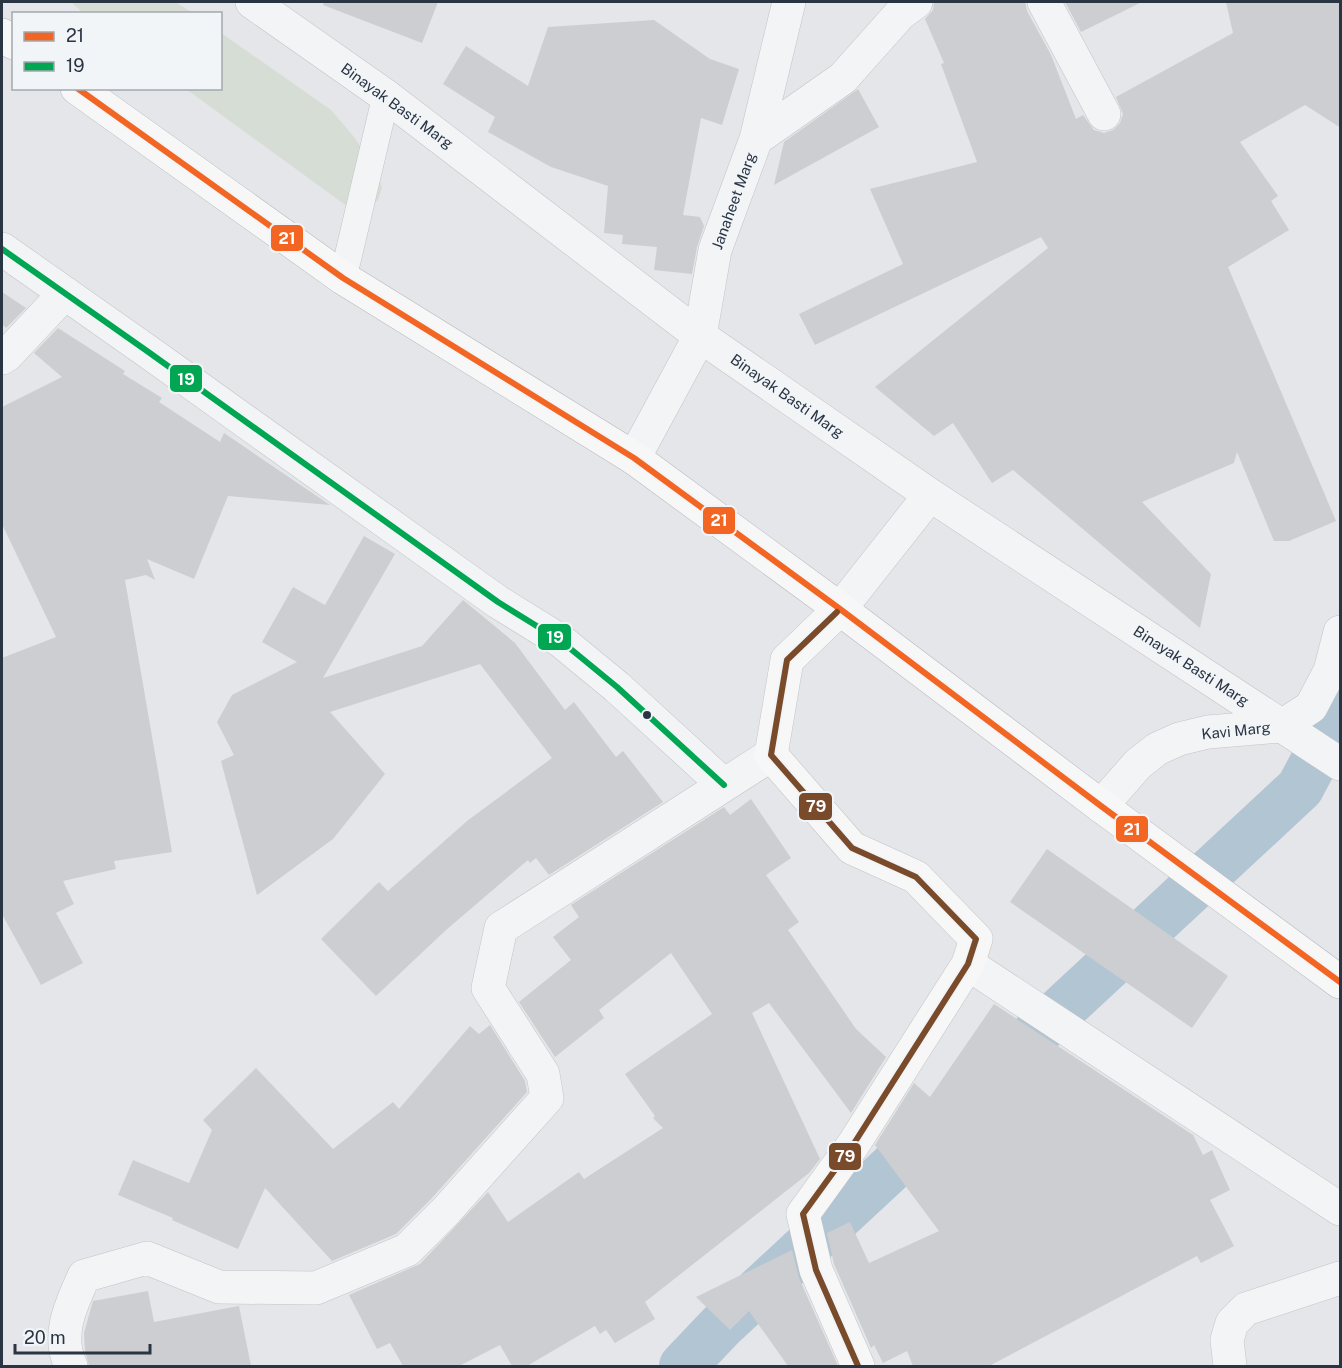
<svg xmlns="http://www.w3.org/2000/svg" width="1342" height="1368" font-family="'Public Sans',sans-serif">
<rect width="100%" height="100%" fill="#e4e6e9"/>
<path fill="#d5ddd4" d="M71,2h104l18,11h-110z
M221,33l110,77 23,27 22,32 6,19 -4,12 -12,10 -15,-1 -165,-120 34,-1z"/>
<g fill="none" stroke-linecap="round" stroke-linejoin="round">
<path stroke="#b2c5d3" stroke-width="48" d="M683,1366l38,-40 579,-538 40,-75"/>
</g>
<path fill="#ccced1" d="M324,2h114l-16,41 -99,-38z
M934,2h91l2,9 24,44 25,64 7,-4 11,15 10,3 9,-3 7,-7 3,-9 -7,-17 117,-64 -7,-31h115v126l-36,-23 -65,37 38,54 -7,5 18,29 -61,37 108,254 -47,20h-15l-37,-89 -3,11 -92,39 69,72 -11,54 -187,-158 -21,13 -39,-60 -19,13 -59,-49 173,-139 -7,-11 -226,108 -16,-31 104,-50 -33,-75 107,-27 -36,-98 3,-1 -19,-44 8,-9z
M1065,2h77l-61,30z
M654,20l56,39 29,10 -17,56 -21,-7 -18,97 17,2 4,9 -7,21 -5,27 -38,-4 3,-23 -35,-3 1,-9 -19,-2 4,-47 -57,-19 -63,-35 7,-15 -52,-33 23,-38 62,40 20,-59z
M858,89l21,38 -105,58 10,-43z
M2,292l24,16 -20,20 -4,-4z
M58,328l67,43 -2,3 39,24 -3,4 61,40 4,-9 106,72 -102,-9 -34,83 -47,-20 8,21 -9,-5 -21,5 47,272 -58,9 2,8 -53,12 11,23 -18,9 27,50 -42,22 -39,-71v-256l54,-21 -54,-113v-117l60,-30 -28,-24z
M364,536l31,18 -72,124 99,-32 41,-46 52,43 50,67 9,-8 42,55 7,-6 40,51 -114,73 -13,-17 -6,5 -2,-3 -82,70 -70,66 -55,-57 58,-57 9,9 79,-70 85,-63 -72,-94 -150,48 55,62 -52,65 -76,56 -36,-134 13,-6 -17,-33 15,-27 65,-33 -35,-20 31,-55 32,18z
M751,799l40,59 -25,17 33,47 -11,8 68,99 30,28 -35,56 -82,-110 -17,10 68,146 -11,14 -164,129 10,17 -40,24 -9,-13 -6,4 -5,-8 -68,40h-15l-12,-21 -41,21h-56l-13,-23 -13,6 -28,-54 71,-31 68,-72 20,30 71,-50 5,7 79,-51 -10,-10 2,-2 -30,-42 87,-60 -41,-61 -72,57 5,8 -49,39 -36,-55 52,-42 -18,-23 26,-20 -8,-12 153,-98 6,8z
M1047,849l181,127 -36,52 -182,-126z
M994,1004l199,131 10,20 9,-5 18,40 -20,10 24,46 -33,17 -4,-7 -208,110h-76l-6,-15 -24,12 -9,-18 -3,3 -37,-84 -7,-31 23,-11 19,41 70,-32 -64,-86 39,-62 16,14z
M490,1025l35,56 2,11 -96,107 -35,35 -64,27 -67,-73 -27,61 -66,-29 1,-2 -55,-23 15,-35 56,23 23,-53 -9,-10 53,-52 77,81 60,-47 6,7 71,-83 9,8z
M792,1250l7,28 39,88h-50l-39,-55 -19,19 -34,-33z
M148,1291l6,31 85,-16 12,60h-162l-4,-16 -1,-17 9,-32z"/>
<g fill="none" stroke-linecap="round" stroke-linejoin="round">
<defs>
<path id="lane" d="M343,278l43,-182"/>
<path id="street" d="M252,2l134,94 314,240 230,159 410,269
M1044,2l60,112
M756,139l87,-61 57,-64 16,-12
M2,249l145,102 351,251 63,39 56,46 107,98
M2,358l5,-3 58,-62
M634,458l66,-122 15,-86 41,-111 33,-137
M840,609l90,-114
M1101,806l37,-42 19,-15 22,-10 29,-7 74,-6 29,-19 19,-36 10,-39
M968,964l372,245
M71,1366c-15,-31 0,-61 13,-90l63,-18 72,29 97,1 91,-38 38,-38 102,-114 -4,-24 -55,-86 13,-60 270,-173
M1230,1366l-3,-26 5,-17 14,-14 94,-31"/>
<path id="secondary" d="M840,609l-53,51 -16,95 81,93 64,29 60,62 -8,25 -115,181 -50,69 13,56 42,96"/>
<path id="highway" d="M2,35l12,8
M77,88l266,190 291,180 206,151 261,197 239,176"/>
</defs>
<use href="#lane" stroke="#c2c4c7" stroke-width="28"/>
<use href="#street" stroke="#c2c4c7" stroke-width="34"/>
<use href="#secondary" stroke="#c2c4c7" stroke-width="34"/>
<use href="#highway" stroke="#b6b9be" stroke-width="34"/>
<use href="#lane" stroke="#f3f4f6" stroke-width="27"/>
<use href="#street" stroke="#f3f4f6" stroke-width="33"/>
<use href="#secondary" stroke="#f7f7f7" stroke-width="33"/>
<use href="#highway" stroke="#f7f7f7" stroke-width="33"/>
<defs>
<path id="bus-1" d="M77,88l266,190 291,180 206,151 261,197 239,176"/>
<path id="bus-2" d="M2,249l145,102 351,251 63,39 56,46 107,98"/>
<path id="bus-3" d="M837,612l-50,48 -16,95 81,93 64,29 60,62 -8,25 -115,181 -50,69 13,56 42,96"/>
</defs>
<use href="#bus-1" stroke="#f2f5f8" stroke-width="10"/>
<use href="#bus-2" stroke="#f2f5f8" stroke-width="10"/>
<use href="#bus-3" stroke="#f2f5f8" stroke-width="10"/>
<use href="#bus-1" stroke="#f26522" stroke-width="6"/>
<use href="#bus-2" stroke="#00a651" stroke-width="6"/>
<use href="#bus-3" stroke="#7a4b2a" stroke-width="6"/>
</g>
<circle fill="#2a3543" stroke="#f2f5f8" stroke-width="2" cx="647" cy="715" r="5"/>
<g text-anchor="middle" stroke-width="4.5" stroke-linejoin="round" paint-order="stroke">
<g font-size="15" fill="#2a3543" stroke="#f2f5f8">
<text transform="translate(397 106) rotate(36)" y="5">Binayak Basti Marg</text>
<text transform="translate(734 201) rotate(-70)" y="5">Janaheet Marg</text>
<text transform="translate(787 396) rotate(35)" y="5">Binayak Basti Marg</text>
<text transform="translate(1191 666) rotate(33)" y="5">Binayak Basti Marg</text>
<text transform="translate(1236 731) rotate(-6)" y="5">Kavi Marg</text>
</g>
</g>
<g stroke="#f2f5f8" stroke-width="2">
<rect x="270" y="224" width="34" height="28" rx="6" fill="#f26522"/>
<rect x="169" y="364" width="34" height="29" rx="6" fill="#00a651"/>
<rect x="702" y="506" width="34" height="29" rx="6" fill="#f26522"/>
<rect x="537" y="623" width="35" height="28" rx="6" fill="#00a651"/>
<rect x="798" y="792" width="35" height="29" rx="6" fill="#7a4b2a"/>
<rect x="1115" y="815" width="34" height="28" rx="6" fill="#f26522"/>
<rect x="828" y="1142" width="34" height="29" rx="6" fill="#7a4b2a"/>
</g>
<g font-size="16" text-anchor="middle" font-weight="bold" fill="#fff">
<text x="287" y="244">21</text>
<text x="186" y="385">19</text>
<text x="719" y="526">21</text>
<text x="555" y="643">19</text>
<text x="816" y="812">79</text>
<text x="1132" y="835">21</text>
<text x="845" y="1162">79</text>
</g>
<rect width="1342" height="1368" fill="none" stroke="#2a3543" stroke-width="6"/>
<rect x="12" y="12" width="210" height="78" fill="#f2f5f8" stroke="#a2a8b0" stroke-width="1.5"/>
<rect x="24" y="32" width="30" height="9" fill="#f26522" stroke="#a2a8b0" stroke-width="1.5"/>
<text x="66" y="42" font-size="18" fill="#2a3543">21</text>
<rect x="24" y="62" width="30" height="9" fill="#00a651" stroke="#a2a8b0" stroke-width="1.5"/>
<text x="66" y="72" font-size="18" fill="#2a3543">19</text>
<path d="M15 1344v9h135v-9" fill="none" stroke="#2a3543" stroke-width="3"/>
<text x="24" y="1344" font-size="18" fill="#2a3543" stroke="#f2f5f8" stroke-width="4.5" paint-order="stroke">20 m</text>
</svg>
